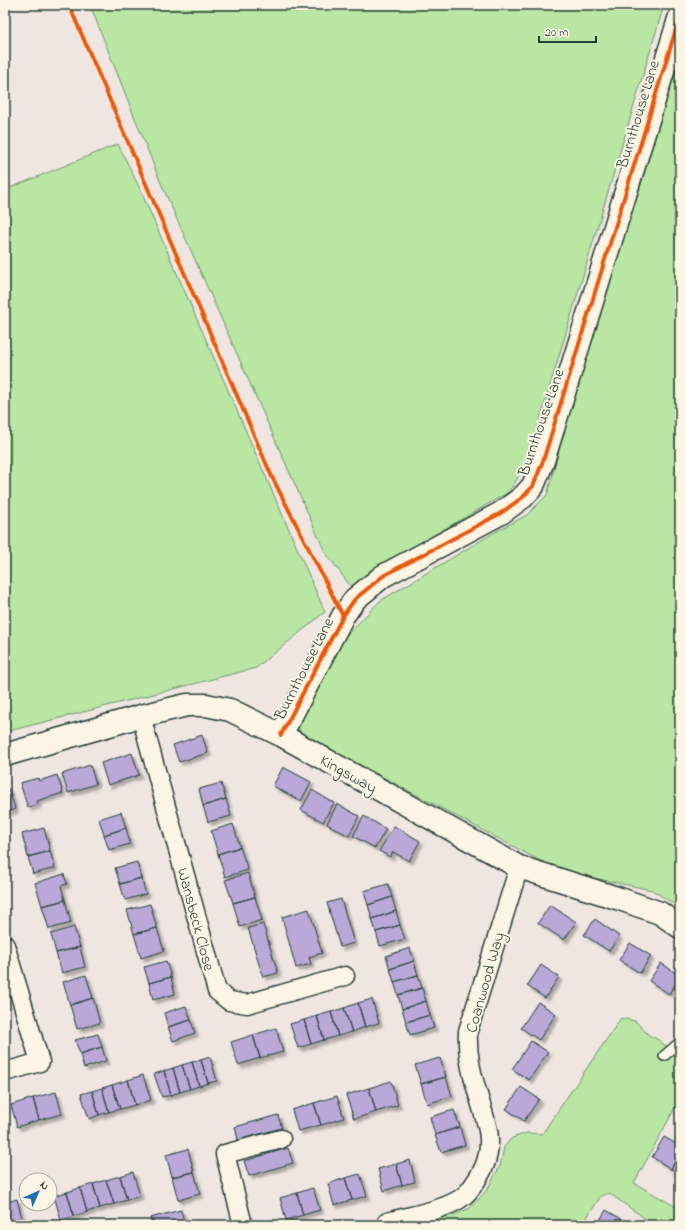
<svg xmlns="http://www.w3.org/2000/svg" width="685" height="1230" font-family="'Indie Flower',sans-serif">
<defs>
<filter id="shadow"><feDropShadow dx="3.5" dy="3.5" stdDeviation="1" flood-color="#0004"/></filter>
</defs>
<rect width="100%" height="100%" fill="#efe6e2"/>
<filter id="ink" filterUnits="userSpaceOnUse"><feTurbulence type="fractalNoise" baseFrequency=".025" numOctaves="2"/><feDisplacementMap in="SourceGraphic" scale="8" xChannelSelector="R" yChannelSelector="G"/><feConvolveMatrix kernelMatrix="1 2 1 2 8 2 1 2 1" color-interpolation-filters="sRGB"/></filter>
<g filter="url(#ink)">
<path fill="#bae6a3" stroke="#6c926c" d="M90,5h574l-137,458 -18,29 -129,74 -29,21 -26,-35 -165,-371z
M680,55v853l-28,-18 -58,-12 -44,-12 -233,-124 -17,-9 -2,-8 43,-84 39,-40 115,-69 32,-17 20,-20 34,-127 56,-170z
M118,144l22,45 185,423 -69,56 -251,64v-542z
M621,1018l14,3 15,15 7,3 23,18v42l-46,84 46,26v16h-26l-45,-32 -8,3 -19,29h-160l14,-7 18,-3 16,-7 17,-18 13,-24 4,-19 8,-9 15,-5 15,1z"/>
<path fill="#b9a8d8" stroke="#1f3d34" filter="url(#shadow)" d="M202,735l6,18 -29,9 -6,-17z
M132,753l7,22 -31,10 -7,-22z
M90,765l6,19 -28,9 -6,-19z
M283,767l28,15 -10,19 -28,-15z
M57,775l6,18 -26,8 1,3 -10,4 -8,-25 18,-5 1,3z
M221,783l5,16 -23,7 -4,-17z
M9,789l6,20 -10,4v-23z
M312,790l22,13 -11,19 -22,-12z
M226,799l5,17 -23,6 -5,-16z
M337,804l22,12 -10,20 -22,-12z
M121,812l5,16 -22,7 -5,-16z
M364,816l22,13 -11,19 -22,-12z
M233,824l7,23 -22,7 -7,-23z
M394,826l26,15 -11,20 -16,-9 -3,5 -11,-6z
M44,828l6,23 -22,6 -6,-23z
M126,828l4,16 -21,6 -5,-15z
M240,847l8,23 -23,7 -7,-23z
M50,851l5,17 -22,6 -5,-17z
M137,862l4,16 -21,6 -5,-16z
M248,873l7,24 -22,6 -8,-23z
M64,874l3,10 -6,2 4,14 -23,6 -7,-23z
M141,878l5,16 -21,6 -5,-16z
M388,884l4,13 -24,8 -4,-14z
M255,897l7,23 -22,7 -7,-24z
M392,897l4,14 -24,8 -4,-14z
M341,899l13,44 -14,4 -13,-44z
M65,900l6,23 -22,6 -7,-23z
M150,904l7,24 -23,6 -7,-24z
M550,905l26,17 -12,18 -26,-17z
M309,909l13,44 -13,4 2,7 -15,4 -14,-51z
M396,911l4,14 -24,7 -4,-13z
M595,919l24,17 -10,15 -25,-16z
M263,924l15,49 -15,4 -15,-49z
M400,925l5,14 -25,7 -4,-14z
M74,927l6,20 -24,6 -5,-19z
M157,928l7,23 -23,7 -7,-24z
M630,943l21,13 -11,17 -21,-13z
M80,947l5,20 -23,6 -6,-20z
M410,948l4,13 -24,8 -4,-13z
M166,961l5,16 -22,6 -5,-16z
M414,961l4,14 -24,7 -4,-13z
M661,963l19,13 -11,18 -20,-13z
M541,965l18,12 -14,21 -18,-12z
M86,975l7,23 -23,7 -7,-23z
M418,975l4,13 -24,7 -4,-13z
M171,977l4,17 -22,6 -4,-17z
M422,988l4,13 -24,8 -4,-14z
M93,998l7,25 -23,6 -7,-24z
M372,999l7,24 -14,4 -7,-24z
M426,1001l4,14 -24,7 -4,-13z
M538,1002l18,12 -17,26 -18,-12z
M358,1003l7,24 -13,5 -8,-24z
M186,1006l5,14 -23,7 -4,-14z
M344,1008l8,24 -14,4 -7,-24z
M331,1012l7,24 -14,4 -7,-24z
M430,1015l4,13 -24,7 -4,-13z
M317,1016l7,24 -13,4 -7,-24z
M191,1020l4,13 -22,8 -5,-14z
M304,1020l7,24 -13,4 -8,-24z
M276,1028l7,24 -23,6 -7,-23z
M98,1034l4,13 -22,7 -5,-14z
M253,1035l7,23 -22,7 -7,-23z
M531,1041l17,11 -19,28 -17,-11z
M102,1047l4,14 -22,7 -4,-14z
M210,1057l7,24 -9,2 -7,-23z
M440,1058l6,19 -25,7 -6,-19z
M201,1060l7,23 -9,3 -7,-24z
M192,1062l7,24 -9,3 -8,-24z
M182,1065l8,24 -10,3 -7,-24z
M173,1068l7,24 -9,3 -7,-24z
M164,1071l7,24 -9,2 -8,-23z
M143,1075l8,25 -16,5 -7,-25z
M446,1077l6,19 -25,8 -6,-20z
M128,1080l7,25 -15,4 -8,-24z
M391,1081l7,24 -22,7 -7,-24z
M112,1085l8,24 -11,3 -7,-24z
M521,1087l18,12 -15,22 -18,-12z
M102,1088l7,24 -10,3 -7,-24z
M369,1088l7,24 -22,7 -8,-24z
M92,1091l7,24 -10,4 -8,-25z
M56,1092l6,22 -23,6 -6,-22z
M337,1096l7,22 -23,7 -7,-22z
M33,1098l6,22 -22,7 -6,-22z
M314,1103l7,22 -23,6 -6,-21z
M454,1110l6,17 -25,8 -5,-18z
M278,1115l4,13 -44,12 -3,-13z
M460,1127l5,18 -24,7 -6,-17z
M664,1137l16,9v7l-9,16 -19,-12z
M288,1148l5,15 -44,13 -5,-15z
M188,1149l6,23 -22,5 -6,-22z
M680,1153v21l-9,-5z
M410,1160l5,22 -13,3 -6,-21z
M396,1164l6,21 -18,6 -6,-22z
M133,1172l7,24 -13,4 -7,-24z
M194,1172l6,22 -22,6 -6,-23z
M360,1174l7,22 -15,4 -7,-22z
M120,1176l7,24 -13,4 -8,-24z
M345,1178l7,22 -18,5 -6,-21z
M106,1180l8,24 -14,4 -7,-24z
M93,1184l7,24 -13,4 -7,-24z
M80,1188l7,24 -13,4 -7,-24z
M313,1188l7,22 -17,5 -6,-22z
M67,1192l7,24 -13,4 -7,-24z
M297,1193l6,22 -17,5 -6,-22z
M17,1199l6,23 -11,3h-7v-22z
M181,1210l4,15h-33l-2,-7z
M606,1210l19,11 -3,4h-25z"/>
<g fill="none" stroke-linecap="round" stroke-linejoin="round">
<defs>
<path id="lane" d="M664,1056l16,-14"/>
<path id="street" d="M141,716l76,275 12,10 18,3 98,-28
M5,945l35,117 -35,10
M243,1225l-18,-71 56,-15
M387,1225v-3c21,-6 60,-12 77,-26 8,-7 13,-16 18,-25 7,-13 9,-31 5,-45 -8,-32 -21,-60 -19,-95l51,-164"/>
<path id="secondary" d="M281,735l62,-119 12,-17 28,-23 118,-63 22,-16 10,-11 10,-25 137,-445
M5,755l136,-39 46,-11h19l24,5 51,25 238,132 101,32 40,14 20,14"/>
</defs>
<use href="#lane" stroke="#1f3d34" stroke-width="12"/>
<use href="#street" stroke="#1f3d34" stroke-width="21"/>
<use href="#secondary" stroke="#1f3d34" stroke-width="25"/>
<use href="#lane" stroke="#fcf5e5" stroke-width="9"/>
<use href="#street" stroke="#fcf5e5" stroke-width="18"/>
<use href="#secondary" stroke="#fcf5e5" stroke-width="22"/>
<defs>
<path id="cycleway" d="M69,5l203,472 71,139
M281,735l62,-119 12,-17 28,-23 118,-63 22,-16 10,-11 10,-25 137,-445"/>
</defs>
<use href="#cycleway" stroke="#fcf5e5" stroke-width="6"/>
<use href="#cycleway" stroke="#e8590c" stroke-width="4"/>
</g>
</g>
<g text-anchor="middle" stroke-width="4" stroke-linejoin="round" paint-order="stroke">
<g font-size="16" fill="#1f3d34" stroke="#fcf5e5">
<text transform="translate(637 114) rotate(-73)" y="6">Burnthouse Lane</text>
<text transform="translate(540 422) rotate(-71)" y="6">Burnthouse Lane</text>
<text transform="translate(303 668) rotate(-63)" y="6">Burnthouse Lane</text>
<text transform="translate(349 773) rotate(29)" y="6">Kingsway</text>
<text transform="translate(197 919) rotate(75)" y="6">Wansbeck Close</text>
<text transform="translate(484 982) rotate(-74)" y="6">Coanwood Way</text>
</g>
</g>
<rect width="685" height="1230" fill="none" stroke="#fcf5e5" stroke-width="20"/>
<rect x="10" y="10" width="665" height="1210" fill="none" stroke="#1f3d34" stroke-width="1.5" filter="url(#ink)"/>
<g transform="translate(38 1192) rotate(45)"><circle r="19" fill="#fcf5e5" stroke="#a4ab9e"/>
<path d="M0-3L7 15L0 10L-7 15Z" fill="#1f6fb2"/>
<text y="-6" font-size="11" font-weight="bold" text-anchor="middle" fill="#1f3d34">N</text>
</g>
<path d="M539 36v6h57v-6" fill="none" stroke="#1f3d34" stroke-width="2"/>
<text x="545" y="36" font-size="12" fill="#1f3d34" stroke="#fcf5e5" stroke-width="3" paint-order="stroke">20 m</text>
</svg>
